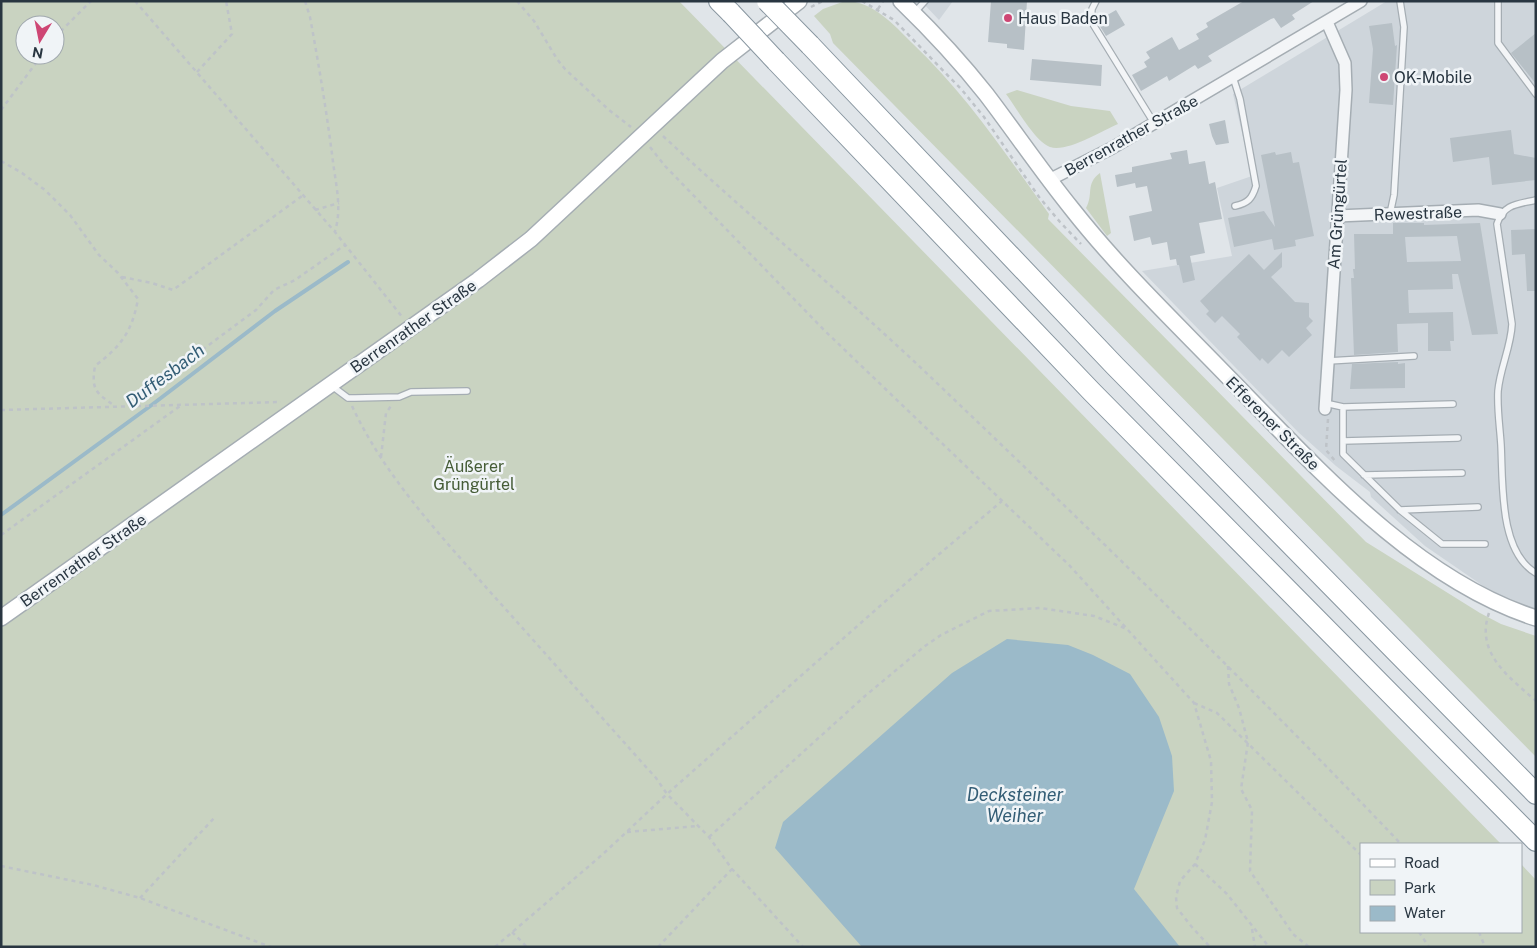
<svg xmlns="http://www.w3.org/2000/svg" width="1537" height="948" font-family="'Public Sans',sans-serif">
<rect width="100%" height="100%" fill="#e0e5e9"/>
<path fill="#ced5db" d="M921,1h32l-14,19z
M1387,1h149v609l-24,-7 -20,-11 -67,-46 -54,-49 -1,-5 -34,-26 -38,-34 -156,-161 90,-15 -15,-68 35,-12 -19,-82z"/>
<path fill="#c9d3c1" fill-rule="evenodd" d="M1,1h678l822,843h-140v88h160v-68l15,16v67h-1535zM25,25h30v30h-30z
M845,1c28,0 49,24 67,42 54,51 93,110 137,171l-1,5 318,323 114,71 21,11 35,12v121l-703,-714 -3,-9 -16,-18 9,-7z
M1017,90l54,16 39,5 8,13c-16,7 -52,29 -68,23 -15,-5 -34,-40 -44,-53z
M1100,173l11,60 -4,3 -21,-28c8,-14 -1,-24 14,-35z"/>
<path fill="#9bbac9" d="M1007,639l61,6 25,10 37,19 29,43 13,39 2,35 -40,98 46,58h-318l-87,-99 8,-26 169,-149z"/>
<g fill="none" stroke-linecap="round" stroke-linejoin="round">
<path stroke="#9bbac9" stroke-width="4" d="M1,515l152,-111 122,-93 73,-49"/>
</g>
<path fill="#b7c0c6" fill-rule="evenodd" d="M991,1h36l-3,49 -17,-2v-4l-19,-2z
M1244,1h70l-22,14 3,4 -14,9 -7,-10 -3,1 -63,37 4,5 -14,8 -3,-4 -26,16 -2,-5 -26,15 -9,-16 15,-8 -3,-5 6,-4 -4,-6 26,-15 7,13 20,-11 -3,-5 12,-7 -2,-4z
M1116,10l9,15 -19,11 -10,-16v-5l8,2z
M1392,23l3,23 2,-1 -4,60 -24,-2 4,-54 -4,-23z
M1536,33v51l-25,-31z
M1032,59l70,6 -1,21 -71,-6z
M1225,120l4,23 -13,2 -4,-9 -3,-12z
M1511,130l3,24 22,4v22l-44,5 -3,-28 -36,5 -3,-24z
M1187,150l2,14 16,-3 4,23 6,-2 7,37 -23,4 6,30 -15,3 5,24 -12,3 -4,-18h-2l-1,-6 -6,1 -3,-18 -15,3 -2,-8 -16,4 -5,-25 23,-5 -5,-25 -11,2 -1,-5 -18,4 -2,-12 17,-3v-5l40,-8 -2,-6z
M1275,152l1,3 15,-3 2,11 6,-1 15,74 -19,4 1,6 -22,4 -2,-11 -38,8 -6,-29 36,-7 11,16 -14,-72z
M1393,223h31v2l56,-2 18,111 -26,1 -14,-61h-6l1,15 -45,1 1,23 44,-1 1,29h-4l1,10h-23v-28l-31,1 1,28 -44,3 -3,-77h3l-1,-9h2l-1,-35h39zM1457,236l4,25 -54,1 -2,-25z
M1536,229v62h-9l-2,-37 -13,1 -1,-25z
M1282,252v15l-11,10 24,25 14,1v14l4,4 -7,7 6,7 -23,22 -7,-7 -14,14 -6,-6 -2,3 -23,-24 3,-3 -18,-18 -7,7 -9,-9 3,-3 -9,-10 49,-47 15,16z
M1398,362v2l7,-1v25l-55,1 2,-25z"/>
<g fill="none" stroke-linecap="round" stroke-linejoin="round">
<defs>
<path id="lane" d="M1096,1l-4,8 -1,12 63,102
M1498,1v42l38,51
M915,12l10,-11
M1233,77l7,22 16,87c-4,13 -8,17 -21,20
M1536,200c-18,4 -33,4 -39,24l15,100c-1,23 -12,44 -14,67 -1,18 2,37 3,54 2,38 -2,107 35,128
M1390,214l4,-19 10,-168 -4,-26
M1328,361l86,-5
M332,386l16,12h7l44,-1 12,-5 56,-1
M1325,403l18,4 110,-3
M1343,407v47l57,56 42,34h43
M1343,441l115,-3
M1364,475l98,-2
M1400,510l78,-3"/>
<path id="street" d="M1049,180l63,-32 249,-147
M1337,216l141,-6 22,4
M1325,409l21,-319 -1,-27 -18,-41"/>
<path id="secondary" d="M901,1c30,29 59,60 85,93 29,38 56,78 86,115 48,61 105,115 159,171 86,88 185,200 305,238
M1,618l477,-338 53,-41 191,-178 77,-60"/>
<path id="highway" d="M719,1l12,12
M810,45l305,321 421,428
M776,61l316,331 444,449"/>
</defs>
<use href="#lane" stroke="#a5adb3" stroke-width="8"/>
<use href="#street" stroke="#a5adb3" stroke-width="14"/>
<use href="#secondary" stroke="#a5adb3" stroke-width="18"/>
<use href="#highway" stroke="#8896a0" stroke-width="22"/>
<path stroke="#bec3c8" stroke-width="2.5" stroke-dasharray="4 4" stroke-linecap="butt" d="M135,1l200,231 68,86
M305,1l5,16c9,49 17,97 23,145 3,23 9,47 2,69
M517,1l17,20 23,38 8,10 44,41 22,17
M862,1l32,19 68,70 22,27 55,80 21,25 21,22
M811,7l12,-6
M878,9l5,-8
M55,37l36,-36
M197,72l35,-38 -6,-33
M1,110l41,-55
M663,136c84,78 172,151 256,230 164,156 326,314 482,478
M650,147l15,19 160,165 245,235 57,63
M1,161l21,12 23,17 25,25 29,40 19,18 20,26c-6,33 -17,47 -43,67 -4,24 1,27 20,40
M315,210l24,-7
M122,277l30,6 21,7 129,-94
M135,406l40,-36 81,-60 18,-20 21,-10 50,-35
M352,406c33,71 89,130 140,188 55,61 109,123 164,184l11,16 42,43 23,32 71,78
M1,410l280,-8
M1328,419l-2,31 10,12
M381,457l5,-44 5,-7
M1,535l179,-129
M1489,613c-14,40 20,64 47,88
M1228,666l1,18 10,24 9,34 -7,47 11,21 -2,61 43,63 16,13
M1194,703l23,10 144,142
M627,832l71,-6
M709,837l156,-141 60,-50 16,-11 48,-24 51,-3 54,8 33,13 67,74 17,58 1,41 -7,38 -10,24 -15,17 -4,16 1,11 14,18 19,21
M1195,864l32,30 42,53
M1,866l92,19 47,13 131,49
M140,898l76,-82
M1252,929l3,18
M512,932l15,15
M1419,932l10,15
M1479,932l6,15
M495,947l108,-93 64,-60 264,-233 71,-60
M658,947l74,-78"/>
<use href="#lane" stroke="#f3f5f7" stroke-width="5.5"/>
<use href="#street" stroke="#f3f5f7" stroke-width="11"/>
<use href="#secondary" stroke="#fff" stroke-width="15"/>
<use href="#highway" stroke="#fff" stroke-width="20"/>
<defs>
<path id="highway-bridge" d="M767,1l43,44
M731,13l45,48"/>
</defs>
<use href="#highway-bridge" stroke="#8896a0" stroke-width="22" stroke-linecap="butt"/>
<use href="#highway-bridge" stroke="#fff" stroke-width="20"/>
</g>
<g fill="#ce4674" stroke="#f0f4f7" stroke-width="2">
<circle cx="1008" cy="18" r="5"/>
<circle cx="1384" cy="77" r="5"/>
</g>
<g text-anchor="middle" stroke-width="5" stroke-linejoin="round" paint-order="stroke">
<g font-size="16" fill="#293641" stroke="#f0f4f7" text-anchor="start">
<text x="1018" y="24">Haus Baden</text>
<text x="1394" y="83">OK-Mobile</text>
</g>
<g font-size="16" fill="#293641" stroke="#f0f4f7">
<text transform="translate(1131 135) rotate(-29)" y="6">Berrenrather Straße</text>
<text transform="translate(1418 213) rotate(-2)" y="6">Rewestraße</text>
<text transform="translate(1337 214) rotate(-86)" y="6">Am Grüngürtel</text>
<text transform="translate(413 326) rotate(-35)" y="6">Berrenrather Straße</text>
<text transform="translate(1273 423) rotate(45)" y="6">Efferener Straße</text>
<text transform="translate(83 560) rotate(-35)" y="6">Berrenrather Straße</text>
</g>
<g font-size="16" fill="#455c36" stroke="#f0f4f7">
<text x="474" y="472">Äußerer<tspan x="474" dy="18">Grüngürtel</tspan></text>
</g>
<g font-size="18" font-style="italic" fill="#335d75" stroke="#f0f4f7">
<text transform="translate(165 376) rotate(-37)" y="6">Duffesbach</text>
<text x="1015" y="801">Decksteiner<tspan x="1015" dy="21">Weiher</tspan></text>
</g>
</g>
<rect width="1537" height="948" fill="none" stroke="#293641" stroke-width="5"/>
<rect x="1360" y="843" width="162" height="90" fill="#f0f4f7" stroke="#a0a8ae"/>
<rect x="1370" y="859" width="25" height="8" fill="#ffffff" stroke="#a0a8ae"/>
<text x="1404" y="868" font-size="15" fill="#293641">Road</text>
<rect x="1370" y="880" width="25" height="15" fill="#c9d3c1" stroke="#a0a8ae"/>
<text x="1404" y="893" font-size="15" fill="#293641">Park</text>
<rect x="1370" y="906" width="25" height="15" fill="#9bbac9" stroke="#a0a8ae"/>
<text x="1404" y="918" font-size="15" fill="#293641">Water</text>
<g transform="translate(40 40) rotate(190)"><circle r="24" fill="#f0f4f7" stroke="#a0a8ae"/>
<path d="M0-4L9 19L0 12L-9 19Z" fill="#ce4674"/>
<text y="-8" font-size="14" font-weight="bold" text-anchor="middle" fill="#293641">N</text>
</g>
</svg>
